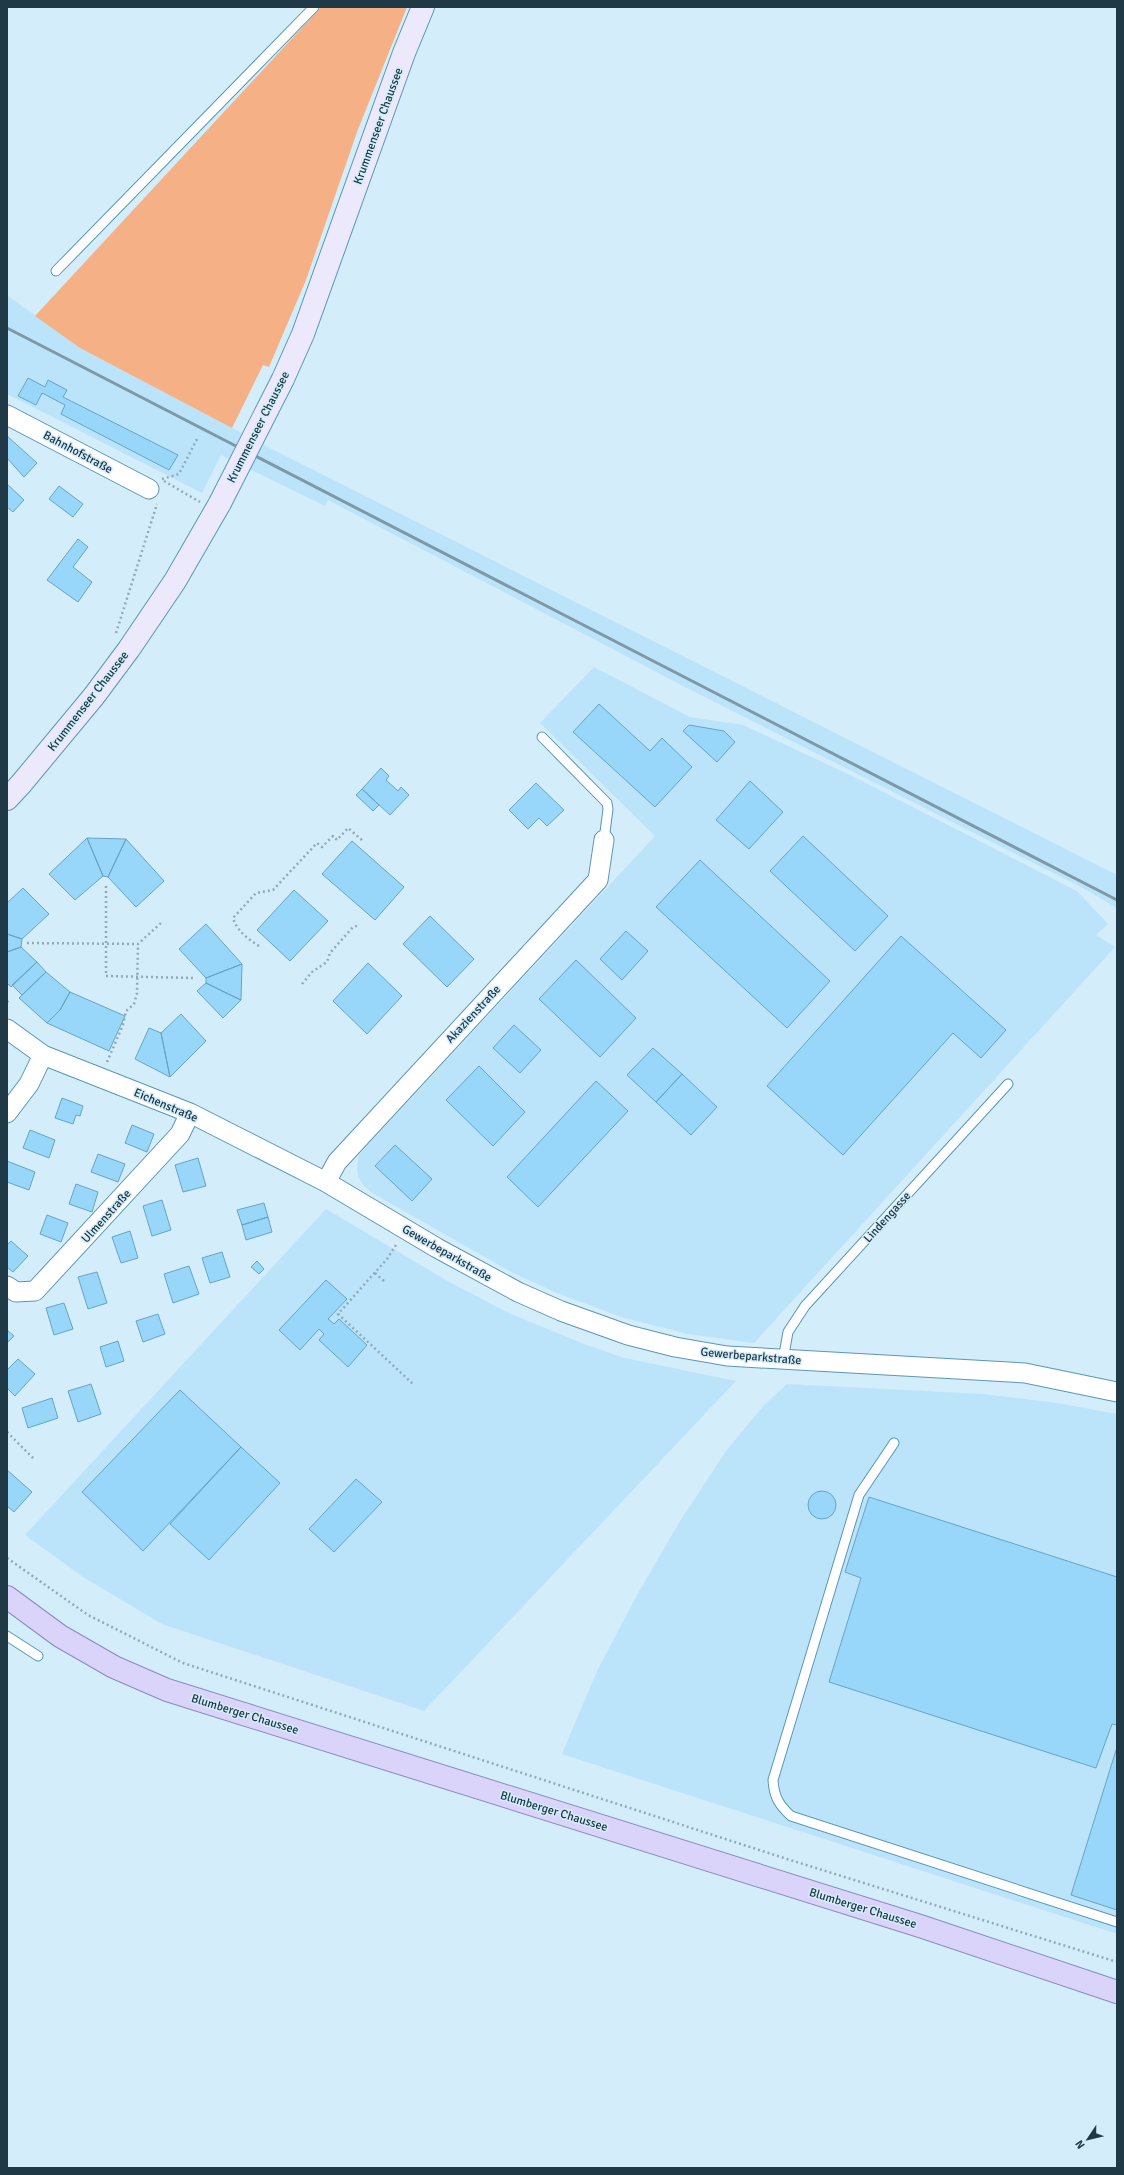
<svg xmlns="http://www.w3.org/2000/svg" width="1124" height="2175" font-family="Signika,sans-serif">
<rect width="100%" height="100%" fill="#d4edfa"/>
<path fill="#bbe4fb" d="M7,295l73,53 192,101 845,426v33l-38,-22 -396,-200 -355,-186 -3,6 -104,-51 -19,38 -195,-99z
M594,667l96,50 53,8 11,5 96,45 227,116 31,33 -12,11 19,12 -361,396 -66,-9 -67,-17 -64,-24 -44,-20 -141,-80 -8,-7 -6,-9 -1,-10 1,-10 5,-7 292,-314 -115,-113z
M326,1209l125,74 58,30 75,31 41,14 111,23 -312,330 -262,-87 -79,-47 -58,-42z
M787,1384l196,10 75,9 59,11v520l-555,-180 35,-83 40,-76 43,-74 46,-70 38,-46z"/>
<path fill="#f5b086" d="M321,7h86l-50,125 -51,148 -37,87 -6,-2 -31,63 -152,-80 -45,-32z"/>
<path fill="#98d7f9" stroke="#66a4c4" d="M28,378l17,9 3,-7 19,10 -4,7 115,58 -9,15 -108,-56 4,-9 -23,-12 -6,12 -18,-9z
M7,436l30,27 -13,14 -17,-19z
M7,484l17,16 -11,12 -6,-5z
M59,486l24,18 -10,13 -24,-18z
M78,539l10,8 -15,20 19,15 -14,20 -31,-22z
M599,704l51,47 12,-13 30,29 -37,40 -82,-75z
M689,725l35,6 11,11 -18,20 -34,-31z
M381,768l8,8 -3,4 12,11 3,-4 8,8 -19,20 -28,-26z
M750,781l33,31 -34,37 -33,-29z
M536,783l28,27 -17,16 -8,-8 -11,11 -19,-19z
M362,789l17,16 -6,6 -17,-16z
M803,836l85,80 -33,35 -85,-80z
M87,838l16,38 -28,24 -26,-26z
M87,838l39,1 -18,38 -5,-1z
M126,839l38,42 -28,26 -28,-30z
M352,841l52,46 -29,33 -53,-46z
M700,860l130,121 -43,47 -131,-121z
M23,888l26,26 -27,25 -15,-5v-31z
M294,890l34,31 -38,40 -33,-31z
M430,916l44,43 -27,28 -44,-43z
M206,924l36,40 -36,14 -27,-29z
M626,931l22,20 -26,29 -22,-21z
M7,934l15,5 -1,8 -14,5z
M901,936l105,94 -25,28 -28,-25 -110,122 -76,-69z
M21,947l16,15 -26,25 -4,-4v-31z
M576,960l60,58 -36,39 -61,-58z
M37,962l9,10 -24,23 -10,-10z
M368,963l34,33 -35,38 -34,-33z
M242,964l-1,36 -35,-17v-5z
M46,972l24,20 -10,18 -13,13 -28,-25z
M206,983l18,9 17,8 -18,18 -26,-27z
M70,992l55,24 -16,35 -62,-28 13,-13z
M181,1014l25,27 -36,36 -9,-44z
M514,1025l27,25 -21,23 -27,-25z
M149,1028l12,5 9,44 -35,-18z
M653,1048l29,26 -26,28 -29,-27z
M479,1066l46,46 -32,34 -47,-46z
M682,1074l35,33 -26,28 -35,-33z
M596,1081l32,30 -90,96 -31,-30z
M62,1098l21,8 -3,10 -4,-1 -3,9 -18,-6z
M132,1125l22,9 -7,18 -22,-9z
M30,1130l25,10 -6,18 -26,-10z
M395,1145l37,34 -20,22 -37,-35z
M98,1154l27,10 -7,18 -27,-10z
M198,1158l8,28 -23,6 -8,-27z
M7,1161l28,11 -6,18 -22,-8z
M76,1184l22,8 -6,20 -23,-8z
M162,1200l9,30 -19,6 -9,-30z
M264,1203l4,14 -26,8 -5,-15z
M47,1215l21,8 -7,19 -21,-8z
M268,1217l4,15 -26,8 -4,-15z
M130,1231l8,27 -17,5 -9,-26z
M11,1241l17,15 -15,16 -6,-5v-22z
M222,1252l8,25 -20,6 -8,-25z
M257,1261l7,8 -5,5 -8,-7z
M189,1266l10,28 -26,9 -9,-29z
M97,1272l10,31 -19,6 -10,-32z
M326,1280l21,19 -19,20 6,5 5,-5 28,26 -19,22 -29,-27 5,-6 -5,-5 -19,21 -21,-20z
M64,1303l9,26 -19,6 -8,-27z
M158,1314l7,20 -22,8 -7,-21z
M7,1330l7,6 -7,7z
M118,1341l6,20 -18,6 -6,-20z
M18,1359l17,15 -20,22 -8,-8v-18z
M91,1384l10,30 -23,8 -10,-31z
M180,1390l61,57 -98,104 -61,-59z
M52,1398l6,20 -30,10 -6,-20z
M241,1447l39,36 -71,77 -39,-36z
M7,1470l25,22 -18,20 -7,-6z
M356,1479l26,23 -48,50 -25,-23z
M808 1505a14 14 0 1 1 28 0a14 14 0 1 1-28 0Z
M869,1497l248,80v148l-5,-1 -16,44 -267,-86 32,-104 -16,-6z
M1117,1747v163l-46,-15z"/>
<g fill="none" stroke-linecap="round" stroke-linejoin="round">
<defs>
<path id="service" d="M56,271l258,-264
M542,737l65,66 1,6 -4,31
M783,1360l5,-28 17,-26 203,-222
M894,1443l-35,52 -86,285c1,17 6,25 18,36l326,106
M7,1636l31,20"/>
<path id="minor" d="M7,415l142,74
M7,1029l36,26 147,58 136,69 111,66 81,44 43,19 67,24 47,12 52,9 298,17 92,19
M7,1113l22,-29 14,-29
M326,1182l11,-20 261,-282 6,-40
M7,1286l9,6 19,-1 145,-157 10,-21"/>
<path id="secondary" d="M283,379l20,-45 101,-281 19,-46
M7,799l14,-15 73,-88 35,-47 46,-68 45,-78"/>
<path id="primary" d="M7,1597l53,39 54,31 53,23 753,236 197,66"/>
</defs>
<use href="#service" stroke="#5997b6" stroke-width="11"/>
<use href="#minor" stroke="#5997b6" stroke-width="21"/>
<use href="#secondary" stroke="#5997b6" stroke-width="24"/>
<use href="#primary" stroke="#898bb9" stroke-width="24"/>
<path stroke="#91aab7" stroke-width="2.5" stroke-dasharray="2 3" stroke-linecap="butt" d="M162,479l17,-5 18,-35
M164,481l36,21
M116,633l41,-129
M106,886v90l87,2
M27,943l111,1 23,-21
M259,946c-11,-7 -22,-15 -26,-28l23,-25 17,-3 44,-47 5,4 11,-11 4,4 11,-12 15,13
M302,984l10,-12 15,-10 3,-9 23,-26 7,-2
M7,1002l3,-4
M107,1062l16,-37 3,-14 8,-7 3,-11 1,-49
M396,1245l-9,14 -49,55 75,70
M375,1273l10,9
M7,1432l27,27
M7,1558l81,57 95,48 604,196 330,103"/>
<use href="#service" stroke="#fff" stroke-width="9"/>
<use href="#minor" stroke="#fff" stroke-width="19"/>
<use href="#secondary" stroke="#ece9fc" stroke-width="22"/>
<use href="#primary" stroke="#dad4fa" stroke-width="22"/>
<path stroke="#7f98a6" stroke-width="3" d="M7,328l1110,572"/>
<defs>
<path id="secondary-bridge" d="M220,503l63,-124"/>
</defs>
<use href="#secondary-bridge" stroke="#5997b6" stroke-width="24" stroke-linecap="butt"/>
<use href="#secondary-bridge" stroke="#ece9fc" stroke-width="22"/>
</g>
<g text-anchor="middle" stroke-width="3" stroke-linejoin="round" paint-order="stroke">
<g font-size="12" fill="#203947" stroke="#d4edfa">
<text transform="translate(378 126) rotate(-70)" y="4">Krummenseer Chaussee</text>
<text transform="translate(258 427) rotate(-63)" y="4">Krummenseer Chaussee</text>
<text transform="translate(78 452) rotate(28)" y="4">Bahnhofstraße</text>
<text transform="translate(88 701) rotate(-52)" y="4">Krummenseer Chaussee</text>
<text transform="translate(473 1014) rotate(-47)" y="4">Akazienstraße</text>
<text transform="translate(166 1105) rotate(23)" y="4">Eichenstraße</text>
<text transform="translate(106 1216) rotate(-48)" y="4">Ulmenstraße</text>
<text transform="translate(887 1217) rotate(-48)" y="4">Lindengasse</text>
<text transform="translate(447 1253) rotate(30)" y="4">Gewerbeparkstraße</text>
<text transform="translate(751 1356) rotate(5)" y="4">Gewerbeparkstraße</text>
<text transform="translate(245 1714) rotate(17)" y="4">Blumberger Chaussee</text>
<text transform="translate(554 1811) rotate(17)" y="4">Blumberger Chaussee</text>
<text transform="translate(863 1908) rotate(17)" y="4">Blumberger Chaussee</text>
</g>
</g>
<rect width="1124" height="2175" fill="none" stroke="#203947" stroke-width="16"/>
<g transform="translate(1088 2139) rotate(235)" stroke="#d4edfa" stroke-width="3" paint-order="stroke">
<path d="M0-3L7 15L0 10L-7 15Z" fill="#203947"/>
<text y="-6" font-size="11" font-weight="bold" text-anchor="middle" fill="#203947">N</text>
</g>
</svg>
